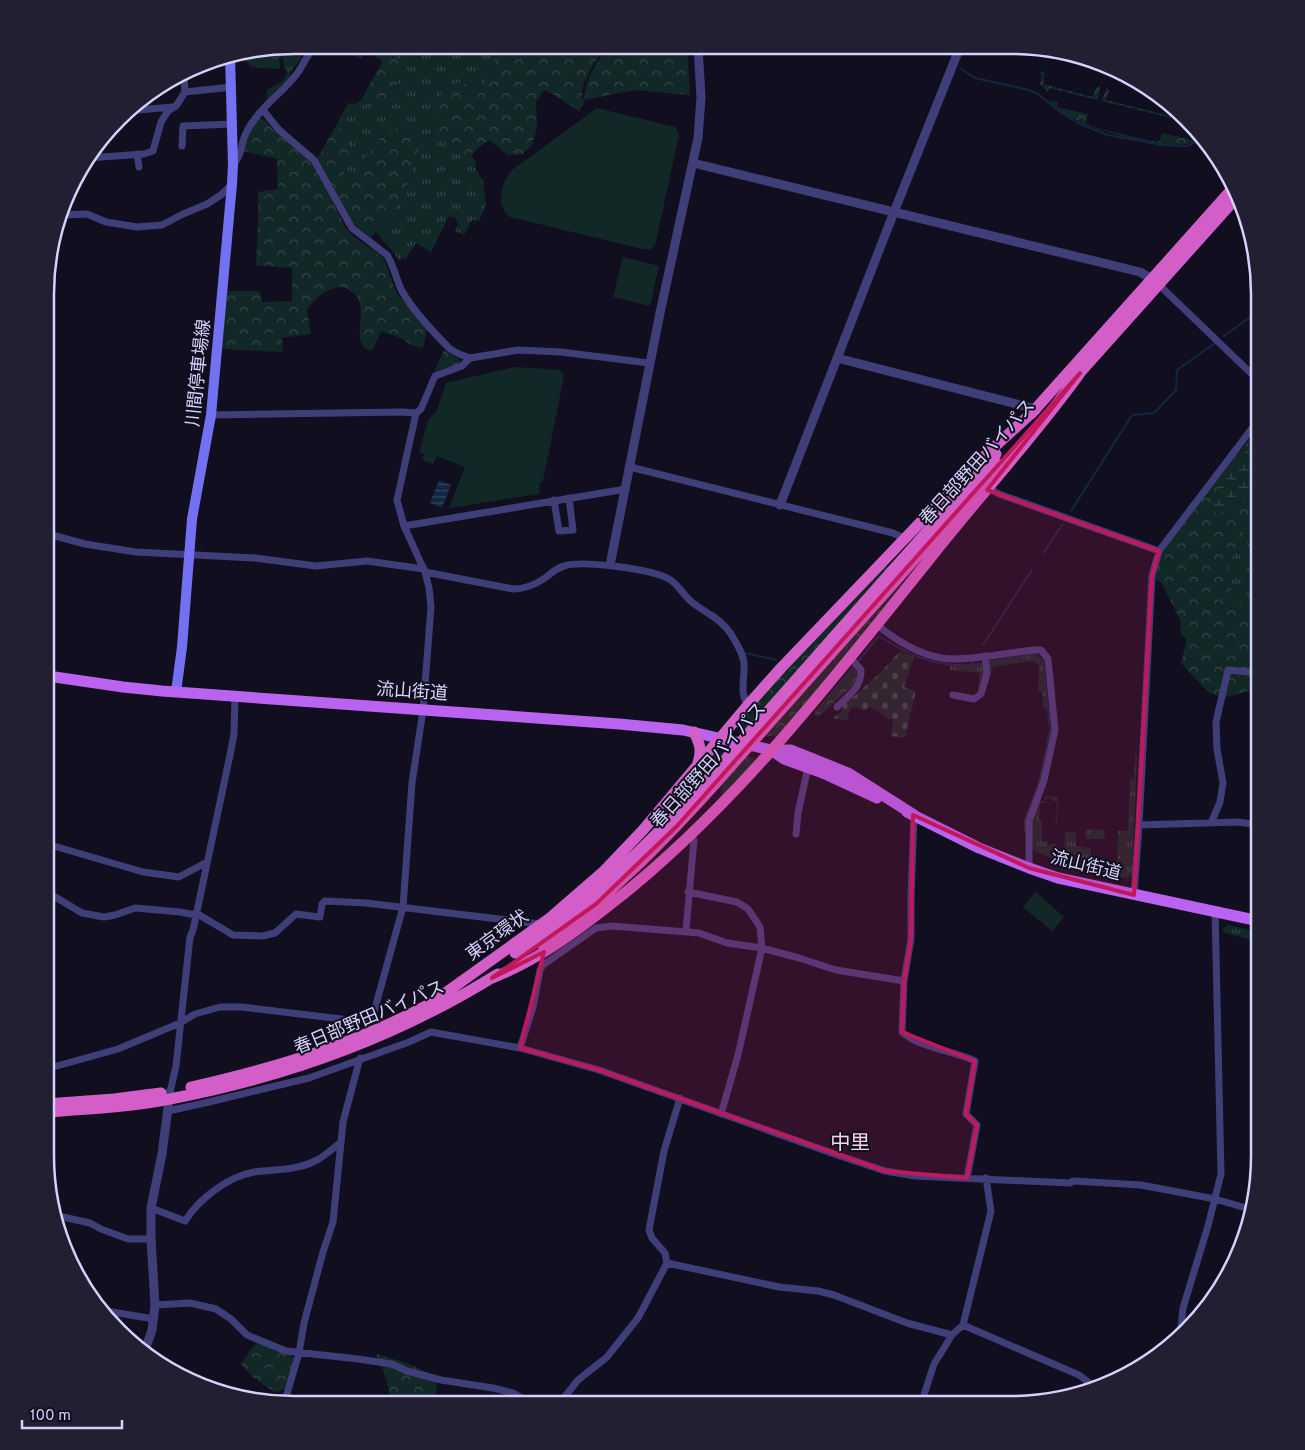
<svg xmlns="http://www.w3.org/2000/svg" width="1305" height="1450" font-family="Overpass,'Noto Sans JP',sans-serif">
<defs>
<pattern id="grass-tufts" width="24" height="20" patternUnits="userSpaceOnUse" patternTransform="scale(1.25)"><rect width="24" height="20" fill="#122827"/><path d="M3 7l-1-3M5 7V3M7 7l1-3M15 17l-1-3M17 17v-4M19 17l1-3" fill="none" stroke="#344647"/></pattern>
<pattern id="forest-crowns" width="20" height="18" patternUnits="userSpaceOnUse" patternTransform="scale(1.25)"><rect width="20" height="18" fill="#122827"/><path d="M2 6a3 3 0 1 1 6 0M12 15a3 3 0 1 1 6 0" fill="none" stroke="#344647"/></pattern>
<pattern id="wetland-marsh" width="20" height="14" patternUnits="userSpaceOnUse" patternTransform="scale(1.25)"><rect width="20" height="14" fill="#122827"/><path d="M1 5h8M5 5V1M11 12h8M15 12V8" fill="none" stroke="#344647"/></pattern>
<pattern id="cemetery-stones" width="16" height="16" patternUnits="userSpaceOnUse" patternTransform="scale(1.25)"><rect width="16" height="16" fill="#122827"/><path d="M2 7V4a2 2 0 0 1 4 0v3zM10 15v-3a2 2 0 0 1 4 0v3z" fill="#344647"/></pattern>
<pattern id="garden-furrows" width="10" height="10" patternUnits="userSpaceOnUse" patternTransform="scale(1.25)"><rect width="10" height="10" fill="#122827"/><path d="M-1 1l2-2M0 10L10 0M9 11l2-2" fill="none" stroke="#344647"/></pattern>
<pattern id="water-rules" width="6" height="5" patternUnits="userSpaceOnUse" patternTransform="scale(1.25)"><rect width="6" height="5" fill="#132743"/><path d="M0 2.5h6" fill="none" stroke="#34455f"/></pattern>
</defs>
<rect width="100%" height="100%" fill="#110f1f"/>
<path fill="url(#grass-tufts)" d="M293,45h17l-5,6 -7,-5 -3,6 7,6 -12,14v5l-23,23v-10c9,-6 18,-6 20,-18l-3,-4 -1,-11h-4l1,12 -28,-2 -9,-8 -8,-1v-3z
M386,45l123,1c-21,11 -16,31 -29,44h-6l-12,-9 -20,9 4,50 15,12 5,14 8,-1 9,16 3,24 -7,16 -7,-1 -8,15 -9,-4 3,-7 -2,-6 -7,-2 -18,36 -15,-9 -11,17 -1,-2 -5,3 -5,-8 -18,-21 8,-11 19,-22 6,-21 10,-25 -37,-23 -4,13 -12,13 -4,16 -6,9h-12c-1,-11 -1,-19 9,-24 -4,-9 -8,-28 -17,-31l12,-23 7,1 6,-4 8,7 27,-51z
M1259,491v179l-49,-4 -29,-33 -3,-40 -23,-14 9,-25z
M1035,655l8,7 4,47h-3l-2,-18 -4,1 1,-25 -5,-6 -41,6 -5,16v-20z
M985,664v7l-6,18h-1l2,-16 -31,-3 1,-4z
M1135,754h2l-5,121 -5,4 -57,-16v-2l-6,-5 1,-24 2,-1 9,2v13l15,2v13l26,1 1,-31h10l2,-52h4z
M1045,796l13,1 -1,26 -6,-1 5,-1 1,-20h-5l-1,-3h-5l-1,5h-5l-1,17 3,1v20h6v3h8v13h-7l-14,-6 -3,-3 -1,-27 8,-20h5z
M1087,829l17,1 1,3 -1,6h-17l-2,-3z
M1228,925l31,7v10l-37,-10 1,-3z"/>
<path fill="url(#forest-crowns)" d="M335,45h51c3,4 8,8 10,12 11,23 -5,45 -27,50l-8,-7 22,-39 -17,-9 -5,7z
M509,46h97c-8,12 -32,43 -21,56l-6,9 -28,-18 -7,-3 -8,11 1,27 -5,17 -9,9 -15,1 -19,-15 -18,14 6,11 -11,1c-8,-18 -10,-23 -31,-30l-2,-5 9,-41 20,-9 12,9h6c13,-13 8,-33 29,-44z
M609,46h78l3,49 -56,-5 -49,10c-3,-16 14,-42 24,-54z
M1049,100l9,2 -1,5 31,7 -2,9 7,4 59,14h8l2,-8 30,7 2,-4 6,2c-4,2 -9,5 -14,6 -28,5 -124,-19 -137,-44z
M259,119l6,1c11,16 30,25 43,39 16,18 27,48 38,69l7,8 27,19 5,6 11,31 31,38 -4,18 -12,-3 -8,-6 -22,-8 -9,20 -8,-3c-2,-4 -4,-8 -4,-11 -2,-16 8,-38 -11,-47 -4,-2 -7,-4 -11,-3 -14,4 -23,11 -31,23l4,24 -29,4 1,14 -61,-3 4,-58h34l2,11 30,-1v-33l-36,-3 2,-43v-30l20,-3 -1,-30 -34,-8 7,-21z
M336,126c9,3 13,22 17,31 -10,5 -10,14 -8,24h11l6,-9 4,-16 12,-13 4,-13 25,-1 7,4 4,8 1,12 -10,25 -6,21 -19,22 -13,17 -18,-15 -36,-64z
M444,350l16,10v4l-26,8z
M1259,429v79l-21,32 -12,39 9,18 24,22v69l-36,10 -15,-6 -27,-29 6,-24 -2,-10 -25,-49 -7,-19 70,-91z
M886,564l2,7 -143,159 -11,-3 70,-79z
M900,582l4,2 -126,153 -14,-2z
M855,665l4,4v11l-41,37 -4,-4 15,-19 2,1z
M716,751l10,1 -19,21 -5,-3 -4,1z
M745,756l7,1 4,4 -35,36 1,-7 -2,-6z
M261,1340l29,15 9,9 -12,23 -11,6 -22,-15 -13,-14 10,-15z
M376,1354c16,5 61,14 61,35 -1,5 -3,11 -5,15h-41l-4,-23z"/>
<path fill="url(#wetland-marsh)" d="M1259,435v51c-15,17 -29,29 -53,26l13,-24z"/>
<path fill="url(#cemetery-stones)" d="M900,651l14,6 -10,30 12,4 -11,47 -14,-2 2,-16 -7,-2 -1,-2 -15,-9 -7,4 -6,-4 -7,2 -3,12 -14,-3 8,-6 2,-6 37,-33z"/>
<path fill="url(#garden-furrows)" d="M1043,71l2,1 -2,12 50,13 3,-9 4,-2 -2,14 -49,-12 -1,4 -8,-8 2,-9 -3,-1z
M1107,87l2,4 -3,9 84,21 2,2 -90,-22z"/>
<path fill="#122827" d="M597,108l78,19 4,8 -24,110 -4,4h-8l-133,-32c-15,-12 -9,-34 2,-47z
M623,257l36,9 -9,40 -37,-9z
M514,367l46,3 4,6 -21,105 -3,1 -1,12 -90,14 16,-41 -28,-11 -4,8 -11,-4 2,-6 -5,-2 9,-31 9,-11 9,-27z
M1036,892l28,25 -12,14 -29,-24z"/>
<path fill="url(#water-rules)" d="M439,480l12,5 -9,23 -12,-5z"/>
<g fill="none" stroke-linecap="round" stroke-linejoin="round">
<path stroke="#132743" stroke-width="2" d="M961,69l14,9 54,12 9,4 22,18 18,11 30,12 54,10 25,1 17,-8
M1224,336l35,-25
M1071,511l61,-96 22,-2 22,-23 1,-20 38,-27
M1043,553l20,-29
M713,612l8,7
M983,645l49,-75
M745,653l31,7
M859,660l20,-24c30,19 55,31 91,29l2,-3
M988,662l47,-8 8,8 7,68 -11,53 -14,36v12
M972,665l12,-2
M831,694l24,-29"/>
<path stroke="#403e79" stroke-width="7" d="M185,92l47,-5
M263,110l16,20 35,30 34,61 4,7 35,27c7,11 9,24 15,36 9,17 34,44 48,58l9,5 11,4 48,-8 43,2 88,11
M126,111l47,-4
M182,146l1,-20 50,-2
M137,154l2,13
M87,158l57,-4 9,-3 8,-29 7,-11 8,-5 9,-14 -1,-17
M233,165c10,-11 7,-20 13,-32 11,-23 35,-39 50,-58 9,-11 11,-24 24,-30
M61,215l26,-1 19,8 31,5 25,-2 21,-11 24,-10 14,-9 11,-11
M1156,282l103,99
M211,415l191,-3 14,1
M630,467l263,66 13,6
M989,488l10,6 160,57
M554,500l5,31 14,-1 -4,-32
M404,526l222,-37
M48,534l37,10 51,8 119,6 61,8 51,-5 57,8
M425,572l88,17c12,0 22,-4 32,-11 7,-5 11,-10 19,-12 18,-6 88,3 105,13 9,5 15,17 24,24 13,10 28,16 38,31 5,9 13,20 13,31 1,14 -5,28 4,40
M877,625c20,16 49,34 76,34 26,0 54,-6 80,-9h8l7,9 7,71 -11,50 -15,41v47
M953,695l21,4 7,-5 6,-21 -2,-17
M837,707c11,-11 25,-20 24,-37l-11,-13
M914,815l-3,82v42l-7,42 -2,51c20,17 50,18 73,29l-9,53 11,11 -10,53
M1211,823l9,-21 3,-19 -6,-34 -1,-27 12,-52 31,3
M1139,825l99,-3 21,3
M796,834l2,-21 10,-46
M47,844l96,28 36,5 28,-15
M47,892l35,21 22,4 11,-2 20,-7 45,4 16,3
M688,892l49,10 11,7 12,18 2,21 -24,107 -17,59
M1134,895l5,-70 13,-249 7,-25 100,-132
M196,913l37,22 29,1 13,-3 21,-19 24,3 2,-13 3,-3 41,2 174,21
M686,930l8,-90 -5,-4
M520,1048l13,-41 7,-37 3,-5 53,-37 16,-2 87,7 28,10 35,5 37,10 37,12 68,11
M46,1069l72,-20 62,-26 15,-9 25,-7h22l116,14 14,-2 31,-112 9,-124 11,-73 8,-103 -2,-19 -4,-16 -21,-46 -7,-26 19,-87 5,-4 14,-33 27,-10 8,-8
M170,1092l6,-26 14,-129 3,-7 37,-175 4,-21 1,-38
M168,1111l41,-9 100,-24 100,-36 22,-10 89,16 79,22 241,86 45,15 30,5 155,7 3,-2 68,4 74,14 38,11
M151,1208l34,13c14,-22 42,-44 69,-49 20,-3 41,-1 61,-11 9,-4 17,-12 25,-18
M54,1215l36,8 11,6 27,10h23
M667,1263l112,24 39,4 16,4 73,28 45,12
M155,1305l35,-2 26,6 15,10 16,16 39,16 72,8 34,5 15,7 34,9 52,8 20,5 19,11
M100,1310l54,9
M963,1325l116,50 18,14
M1180,1337l3,-29 25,-82 13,-52 -6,-264
M284,1404l15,-51 5,-30 19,-71 10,-30 10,-100 17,-64
M559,1404l19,-24 29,-23 31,-39 29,-55 -2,-10 -13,-15 -3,-8 15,-79 16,-53
M921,1404l13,-40 18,-29 11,-10 28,-114 -5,-33"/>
<path stroke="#403e79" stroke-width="9" d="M693,163l447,109 12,7
M837,358l199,51
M780,505l114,-293 66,-165
M611,560l49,-247 38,-175 3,-41 -3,-51
M144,1353l8,-23 3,-25 -4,-66v-31l11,-54 8,-62"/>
<path stroke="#7371f1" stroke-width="10" d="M176,692l6,-45 10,-128 19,-104 21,-231 1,-19 -3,-110"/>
<path stroke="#ba63f0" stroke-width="11" d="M48,676l75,11 39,4 457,33 64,6 88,20h20l57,23 66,42
M771,750l13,9 39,14 54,25
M907,812l72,36 50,20 29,10 201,43"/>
<path stroke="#d45ec8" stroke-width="11" d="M1076,377l162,-181
M1031,414l203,-227
M892,571l104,-117
M899,577l100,-113
M694,732c6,12 8,18 4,31
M543,945c64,-46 119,-102 172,-161
M515,953c19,-13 38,-26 56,-41 50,-41 95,-86 138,-134
M492,978c44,-17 82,-45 119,-74 124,-97 223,-226 321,-348 49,-62 102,-119 148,-183
M430,1004l120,-86 53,-46 40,-42 105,-125 33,-37 198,-207 57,-52
M191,1087c84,-19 168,-44 244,-86
M46,1104l68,-5 47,-6
M46,1112c41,-3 83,-5 124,-13 116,-22 227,-62 328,-125"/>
<path stroke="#d45ec8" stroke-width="11" d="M709,778l183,-207
M715,784l184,-207"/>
</g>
<path fill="#c2185b" fill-opacity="0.2" stroke="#c2185b" stroke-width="4" stroke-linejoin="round" d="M1080,373l-93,117 172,61 -7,25 -18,319 -105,-27 -116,-53 -2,124 -7,42 -2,51 73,29 -9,53 11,11 -10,53 -82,-7 -286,-101 -79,-22 24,-96 -52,26 104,-74 81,-78z"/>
<g text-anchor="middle" stroke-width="4" stroke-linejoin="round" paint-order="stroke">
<g font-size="18" fill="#d5d1fa" stroke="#110f1f">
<text transform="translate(198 373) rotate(-84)" y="6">川間停車場線</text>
<text transform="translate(977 462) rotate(-48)" y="6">春日部野田バイパス</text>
<text transform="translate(412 691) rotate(4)" y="6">流山街道</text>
<text transform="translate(708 765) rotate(-48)" y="6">春日部野田バイパス</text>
<text transform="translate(1086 865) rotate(14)" y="6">流山街道</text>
<text transform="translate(497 935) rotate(-36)" y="6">東京環状</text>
<text transform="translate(369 1017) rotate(-23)" y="6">春日部野田バイパス</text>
</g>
<g font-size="20" fill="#fbd3ec" stroke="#110f1f">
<text x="850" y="1149">中里</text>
</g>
</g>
<path d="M0 0H1305V1450H0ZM294 54H1011A240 240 0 0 1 1251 294V1156A240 240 0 0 1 1011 1396H294A240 240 0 0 1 54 1156V294A240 240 0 0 1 294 54Z" fill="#211f31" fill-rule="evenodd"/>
<path fill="none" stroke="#d5d1fa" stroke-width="2.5" d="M294 54H1011A240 240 0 0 1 1251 294V1156A240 240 0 0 1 1011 1396H294A240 240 0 0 1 54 1156V294A240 240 0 0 1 294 54Z"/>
<path d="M22 1420v8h100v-8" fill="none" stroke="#d5d1fa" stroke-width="2.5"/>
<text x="30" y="1420" font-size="15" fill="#d5d1fa" stroke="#110f1f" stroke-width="4" paint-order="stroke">100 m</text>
</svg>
